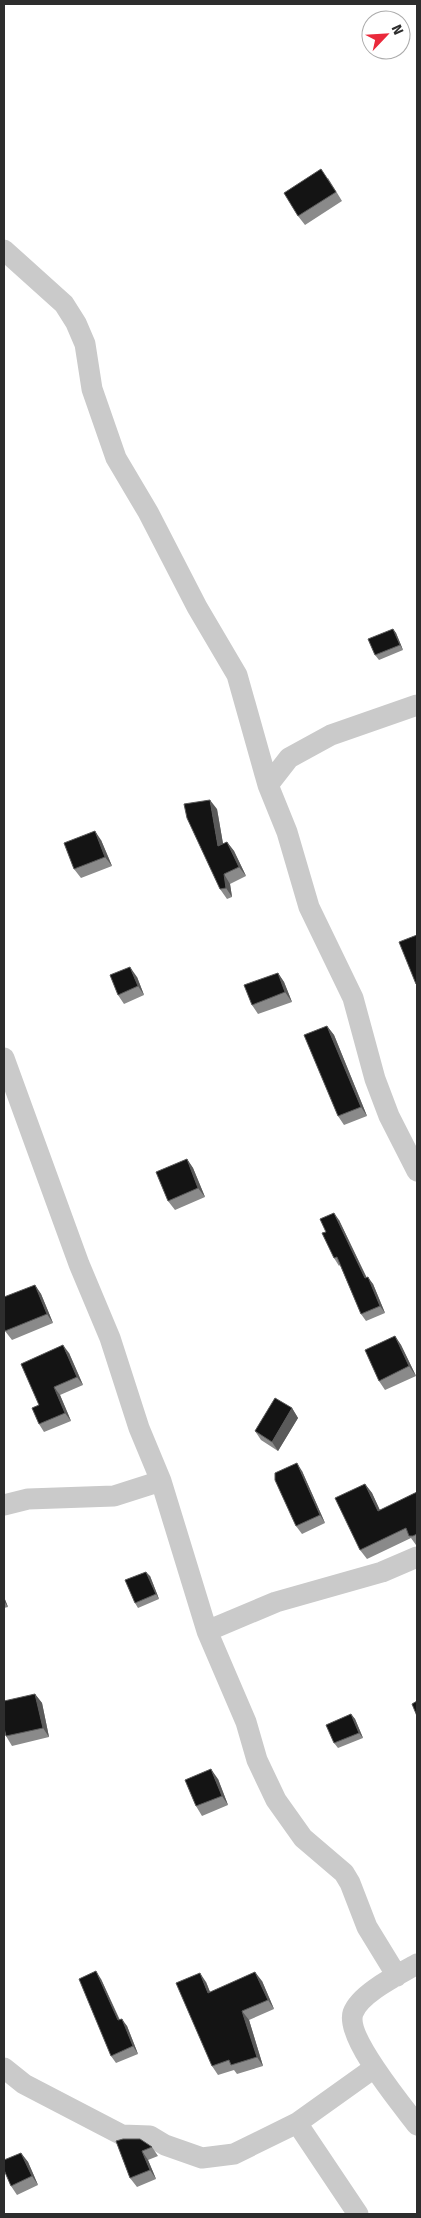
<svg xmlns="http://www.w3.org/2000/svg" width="421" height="2218" font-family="'Fira Sans',sans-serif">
<rect width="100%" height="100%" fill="#fff"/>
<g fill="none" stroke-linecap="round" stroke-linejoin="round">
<path stroke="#cacaca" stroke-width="21" d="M4,250l60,54 12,19 9,21 7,45 24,69 32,54 49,95 40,68 31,110 19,47 22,75 44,91 22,81 14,37 28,55
M268,785l21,-27 42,-23 86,-30
M4,1058l75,206 31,74 29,90 22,53 46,150 39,91 11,38 19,40 27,38 41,35 6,10 17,44 30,49
M4,1505l24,-6 86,-3 47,-15
M207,1631l69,-29 106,-30 35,-15
M417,1964c-17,10 -57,29 -64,49 -8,24 49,92 64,112
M4,2068l20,16 98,51 28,1 15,9 37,13 32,-4 63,-31 77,-55
M297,2123l61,91"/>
</g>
<path fill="#8a8a8a" d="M328,178l14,23 -37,24 -7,-9z
M393,629l3,4 7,17 -24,10 -4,-5z
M217,809l6,35 4,-2 7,9 12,25 -16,8 2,13 -5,2 -7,-10z
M101,840l11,26 -31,12 -7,-9z
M278,973l6,9 8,20 -34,12 -6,-9z
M137,977l7,18 -20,9 -6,-9z
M327,1026l7,9 33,81 -23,9 -6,-9z
M187,1159l6,9 12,29 -30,13 -7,-9z
M339,1220l28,58 6,6 12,29 -19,8 -5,-7 -21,-49 -1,1 -5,-8 -8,-26z
M35,1285l6,9 12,29 -41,17 -7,-9z
M395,1336l6,9 15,31 -31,14 -6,-9z
M69,1353l14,32 -23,10 11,26 -27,11 -5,-8v-19z
M292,1408l6,10 -20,33 -17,-11 -6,-9z
M302,1471l23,52 -23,11 -6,-8z
M365,1484l7,9 8,18 37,-19v53h-1l-5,-7 -44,21 -7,-9z
M150,1576l9,23 -21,9 -3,-5z
M4,1597l4,10 -4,1z
M35,1694l7,9 7,34 -37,9 -6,-10z
M351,1714l4,5 8,19 -25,10 -4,-5z
M218,1779l10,26 -26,11 -6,-10z
M101,1979l19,41 7,6 11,28 -22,9 -5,-7z
M262,1981l12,28 -25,11 14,46 -26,8 -3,-4 -16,5 -6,-9 -6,-84 4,10z
M116,2141l36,6 6,9 -10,4 8,19 -19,8 -7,-9z
M21,2153l7,9 10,23 -21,10 -6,-9z"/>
<path fill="#5a5a5a" d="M393,629l3,4 7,17 -3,-5z
M210,800l7,9 8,46 -7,-9z
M95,831l6,9 11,26 -7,-9z
M227,842l7,9 12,25 -7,-9z
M224,874l6,10 2,13 -6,-9z
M130,967l7,10 7,18 -6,-9z
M278,973l6,9 8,20 -7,-10z
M327,1026l7,9 33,81 -6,-9z
M187,1159l6,9 12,29 -7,-9z
M334,1213l5,7 31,65 -5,-7z
M368,1277l5,7 12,29 -5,-7z
M35,1285l6,9 12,29 -6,-9z
M395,1336l6,9 15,31 -7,-10z
M63,1345l6,8 14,32 -6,-8z
M54,1387l6,8 11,26 -6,-8z
M292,1408l6,10 -20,33 -6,-9z
M297,1463l5,8 23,52 -5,-8z
M365,1484l7,9 13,28 -7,-10z
M146,1572l4,4 9,23 -3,-5z
M4,1597l4,10 -4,-6z
M35,1694l7,9 7,34 -6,-9z
M351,1714l4,5 8,19 -4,-5z
M211,1769l7,10 10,26 -6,-9z
M96,1971l5,8 22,49 -5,-8z
M255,1972l7,9 12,28 -6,-9z
M200,1973l6,9 8,20 -6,-9z
M242,2011l7,9 14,46 -6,-9z
M122,2019l5,7 11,28 -5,-8z
M142,2151l6,9 8,19 -6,-9z
M21,2153l7,9 10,23 -6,-9z"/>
<path fill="#141414" stroke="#5a5a5a" d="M321,169l15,23 -38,24 -14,-23z
M393,629l7,16 -25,10 -7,-16z
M210,800l8,46 9,-4 12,25 -15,7 2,14 -6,1 -33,-71 -3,-14z
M95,831l10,26 -31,12 -10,-26z
M417,935v48l-1,1 -17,-42z
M130,967l8,19 -20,9 -8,-20z
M278,973l7,19 -33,13 -8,-20z
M327,1026l34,81 -23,9 -34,-81z
M187,1159l11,29 -30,13 -12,-29z
M334,1213l31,65 3,-1 12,29 -19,8 -24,-57 -3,1 -12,-25 4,-1 -6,-13z
M35,1285l12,29 -42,17 -1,-4v-30z
M395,1336l14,30 -30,15 -14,-31z
M63,1345l14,32 -23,10 11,26 -26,11 -7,-16 7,-3 -18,-41z
M275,1398l17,10 -20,34 -17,-11z
M297,1463l23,52 -24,11 -21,-46v-7z
M365,1484l13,27 39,-19v42l-4,2h-4l-3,-8 -46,22 -25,-52z
M146,1572l10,22 -21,9 -10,-23z
M35,1694l8,34 -37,8 -2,-8v-27z
M417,1701v15l-5,-12z
M351,1714l8,19 -25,10 -8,-18z
M211,1769l11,27 -26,10 -11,-26z
M96,1971l22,49 4,-1 11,27 -22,10 -32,-77z
M255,1972l13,28 -26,11 15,46 -26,8 -2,-5 -17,6 -36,-83 24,-10 8,20z
M123,2139h17l12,8 -10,4 8,19 -20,8 -14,-37z
M21,2153l11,23 -21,10 -7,-16v-10z"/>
<rect width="421" height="2218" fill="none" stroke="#2d2d2d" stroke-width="10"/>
<g transform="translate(386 35) rotate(65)"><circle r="24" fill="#ffffff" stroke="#ababab"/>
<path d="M0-4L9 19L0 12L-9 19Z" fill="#ea293b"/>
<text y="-8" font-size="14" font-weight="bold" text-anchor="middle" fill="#2d2d2d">N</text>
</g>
</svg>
